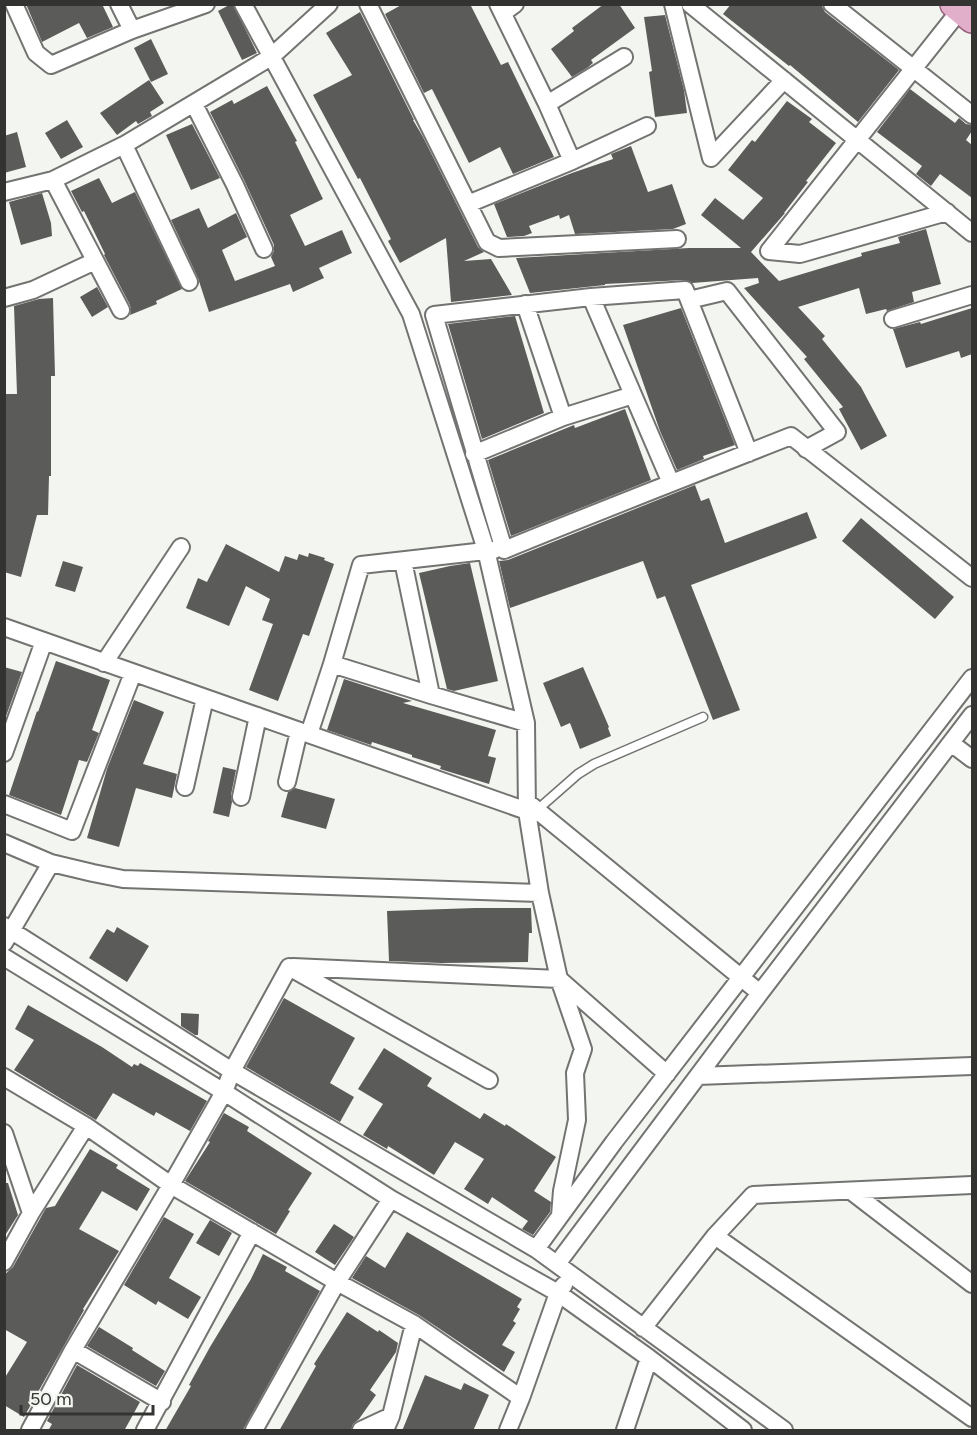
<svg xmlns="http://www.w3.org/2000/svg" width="977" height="1435" font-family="Figtree,sans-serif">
<rect width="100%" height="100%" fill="#f3f5f1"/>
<path fill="#5b5c59" d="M26,4h76l11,23 -26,11 -8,-15 -37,19z
M231,4h2l24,49 -15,7 -24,-49z
M403,4h67l31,61 7,-3 46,95 -41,17 -13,-27 -31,16 -37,-74 -8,4 -39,-79z
M604,4h15l16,24 -44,32 2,3 -6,5 -15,9 -21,-28 23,-18 -2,-3z
M731,4h90l4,8 74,58 -41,52 -68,-57 -1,1 -66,-52z
M360,12l54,108h-1l10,17 55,110 6,5 -20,9 27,-2 21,36 -61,7 -5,-64 -46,25 -12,-22 3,-2 -31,-61 -2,1 -45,-84 39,-20 -26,-42z
M665,15l19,75 3,23 -32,4 -6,-45 3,-1 -8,-54z
M151,39l17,35 -17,8 -17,-34z
M149,80l15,23 -14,9 2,4 -14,8 -2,-3 -19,14 -17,-22z
M267,86l30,55 -2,1 28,57 -33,16 15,31 37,-16 10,23 -33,15 5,10 -31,14 -3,-8 -81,28 -11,-34 -27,-58 28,-12 9,20 28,-15 11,24 -25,13 13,31 40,-15 -4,-9 3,-6v-6l-30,-65 -34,-68 22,-12 2,4z
M910,89l45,34 4,-5 7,6 6,1v6l-6,9 6,5v53l-32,-24 -9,12 -15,-12 6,-8 -45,-34z
M787,101l25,18 -3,3 27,21 -30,38 2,1 -24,31h1l-34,39 28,29 83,-25 -1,-3 39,-10 -2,-6 28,-8 15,55 -29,8 2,10 -27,9 -1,-2 -20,5 -7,-26 -61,19 27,29 -3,3 39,48 26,49 -26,14 -22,-41 4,-2 -39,-48 3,-2 -63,-69 15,-5 -1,-5 -66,5 -8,-3 -79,4v1l-75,8 -14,-35 173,-10h52l-40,-33 14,-17 28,22 20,-22 -35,-28 24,-30 3,2z
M67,120l16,27 -22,12 -16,-26z
M192,124l28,54 -29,12 -25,-55z
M17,132l9,35 -22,6v-37z
M631,146l17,46 24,-8 14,40 -13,5 -98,5 -6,-19 -9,4 -1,-4 -30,11 3,7 -8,3 -17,1 -13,-33 78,-31 41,-14 -2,-5z
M99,178l13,25 23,-11 47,97 -26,12 1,3 -27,11 1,-5 -1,-5 -26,-50 1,-1 -21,-43 -2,1 -11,-21z
M42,193l9,30 1,13 -31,9 -12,-43z
M97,287l11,20 -16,10 -12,-20z
M53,298l2,78h-4v100h-2l-1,39h-11l-16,62 -17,-5v-86h2v-92h11l-3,-88 25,-7z
M681,308l54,137 -32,11 1,3 -27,11 -17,-39 -37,-106z
M972,308v46l-11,4 -2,-7 -53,17 -13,-39 27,-7 1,2z
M515,316l29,97 -62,26 -34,-115z
M625,409l26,71 -140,56 -23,-76 86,-35 1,3z
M695,485l6,16 8,-3 16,45 82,-31 10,26 -126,47 49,125 -27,10 -48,-124 -8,3 -14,-38 -133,47 -11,-47 9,-1z
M861,518l93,79 -19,22 -93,-78z
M226,544l53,28 6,-16 12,4 2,-6 9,3 1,-4 16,5 -1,2 10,4 -25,72 -6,-2 -25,67 -29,-11 24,-66 -11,-4 8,-21 -24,-13 -17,40 -43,-18 12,-30 9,4z
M63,561l20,6 -8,25 -20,-6z
M470,563l28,118 -44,10 -7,-2 -28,-116 31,-7z
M56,661l54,19 -18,50 7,3 -12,29 -8,-2 -18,55 -52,-20 28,-84 1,1z
M4,667l18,5 -17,47h-1z
M583,667l26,60 -1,1 3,8 -31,13 -10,-26 -9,4 -18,-44z
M344,679l68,22 -9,2 93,27 -8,26 8,2 -7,26 -49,-15 1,-3 -29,-9v-2l-40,-13 -1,3 -44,-15z
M134,700l30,12 -21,52 34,10 -5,24 -36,-10 -17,59 -32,-9 20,-69z
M223,767l13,3 -5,25 1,7 -3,15 -16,-4z
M295,788l40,11 -9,30 -45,-12 7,-25z
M475,908h56l1,25h-3l-1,29 -87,1 -52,-2 -2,-50z
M117,927l32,19 -22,36 -38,-24 18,-29 7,4z
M284,998l71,40 -25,45 24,14 -14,25 -94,-55z
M28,1005l74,42 30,20 2,-3 4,2 2,-3 67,38 -17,30 -34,-19 -2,4 -41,-23 -17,27 -82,-50 20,-30 -19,-11z
M181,1013l18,1 -1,21h-3l-14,-9z
M384,1048l48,30 -5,8 53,33 4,-6 21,13 1,-2 50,33 -22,34 17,11 -1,10 -17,23 -11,-6 6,-8 -36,-24 -4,7 -24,-15 20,-30 -29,-17 -21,33 -46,-29 -1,3 -24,-14 20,-31 -25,-15z
M224,1113l25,14 -2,4 65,42 -24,37 2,1 -14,23 -91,-53 25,-39 -2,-1z
M90,1149l28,16 -2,3 34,21 -13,22 -35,-20 -23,38 40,22 -36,58 1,1 -60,107 -20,-12v-26l23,-37 -23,-13v-54l9,-8 33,-59 9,-2 6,-10z
M4,1183h4l10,32 -14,22z
M164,1217l30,17 -25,44 32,19 -13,22 -30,-18 -2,4 -32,-20z
M210,1220l22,13 -13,23 -23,-13z
M334,1224l20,13 -19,28 -20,-13z
M407,1232l115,67 -5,8 3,2 -7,12 3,2 -14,22 13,7 -11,20 -85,-57 -67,-37 14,-22 19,12z
M263,1254l24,13 -2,4 35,20 -76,137 -1,3h-78l26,-45 -2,-1 21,-38 41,-68z
M347,1312l31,20 1,-2 19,13 -2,9 -26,38 6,5 -17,24 -6,5 -2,7h-72l37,-65 -2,-2z
M99,1327l34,21 -1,2 33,21 -9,15 -69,-40z
M77,1365l63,37 -16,29h-76l4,-7 -5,-3z
M425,1375l36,15 3,-7 25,12 -16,36h-71z"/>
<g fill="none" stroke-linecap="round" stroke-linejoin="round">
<defs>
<path id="lane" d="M537,810l41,-36 16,-10 109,-47"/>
<path id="street" d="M14,4l22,49 15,12 81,-35 74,-26
M119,4l13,26
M243,4l168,310 75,236 40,173 1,88 13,82 19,86 24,70 -8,24 2,47 -15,71 -2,25
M368,4l119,238 12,6 178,-9
M498,4l49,100 25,57
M673,4l38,154 73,-78
M690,4l282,229
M832,4l140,111
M503,13l12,-9
M194,104l41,81 29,64
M547,104l77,-47
M124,145l65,137
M53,180l68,130
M4,192l49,-12 71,-35 147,-88 58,-53
M468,204l104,-43 75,-35
M947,212l-147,42 -31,-3 191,-241
M591,297l80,186
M4,298l29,-8 62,-29
M689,300l38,-9 110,141 -31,17
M525,304l38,113
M893,319l79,-24
M749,453l-64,-163 -94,7 -157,18 70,235c95,-39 191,-76 287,-114l181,142
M474,454l89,-37 70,-22
M494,550l-133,15 -29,99 99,31 95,28
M403,561l28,134
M4,627l523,184
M104,663l77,-116
M309,734l23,-70
M951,743l21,16
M4,753l40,-112
M287,782l12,-51
M185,787l20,-89
M241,797l17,-81
M527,802l233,191
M4,804l68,27 61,-158
M4,843l47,20 42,10 30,6 417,14
M4,926l228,145 304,178 248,181
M4,943l47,-80
M4,957l220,135 167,107 167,94 91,65 94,72
M293,967l266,12 108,95
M698,1076l274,-10
M4,1077l82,49 85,59 166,97 77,42 107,74
M4,1133l27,80
M851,1191l121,93
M715,1236l257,182
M536,1249l78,-107 358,-464
M4,1262l27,-49 55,-87
M557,1264l203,-271 212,-278
M643,1328l72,-92 38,-41 219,-10
M73,1350l89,52
M30,1430l43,-80 98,-165 53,-93 8,-21 57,-104 200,113
M145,1430l107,-198
M254,1430l83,-148 54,-83
M361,1430l30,-14
M385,1430l6,-14 23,-92
M508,1430l13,-32 37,-105 6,-8
M625,1430l24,-72"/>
<path id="primary" d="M954,4l18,15"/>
</defs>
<use href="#lane" stroke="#737471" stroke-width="11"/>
<use href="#street" stroke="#737471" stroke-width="20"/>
<use href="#primary" stroke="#98627d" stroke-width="30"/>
<use href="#lane" stroke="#fff" stroke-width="8"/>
<use href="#street" stroke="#fff" stroke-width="16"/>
<use href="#primary" stroke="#e2afca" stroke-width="27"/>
</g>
<rect width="977" height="1435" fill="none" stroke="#333432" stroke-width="12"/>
<path d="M21 1405v9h132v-9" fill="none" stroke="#333432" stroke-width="3"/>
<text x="30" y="1405" font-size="18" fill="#333432" stroke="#f3f5f1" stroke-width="4.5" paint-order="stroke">50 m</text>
</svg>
